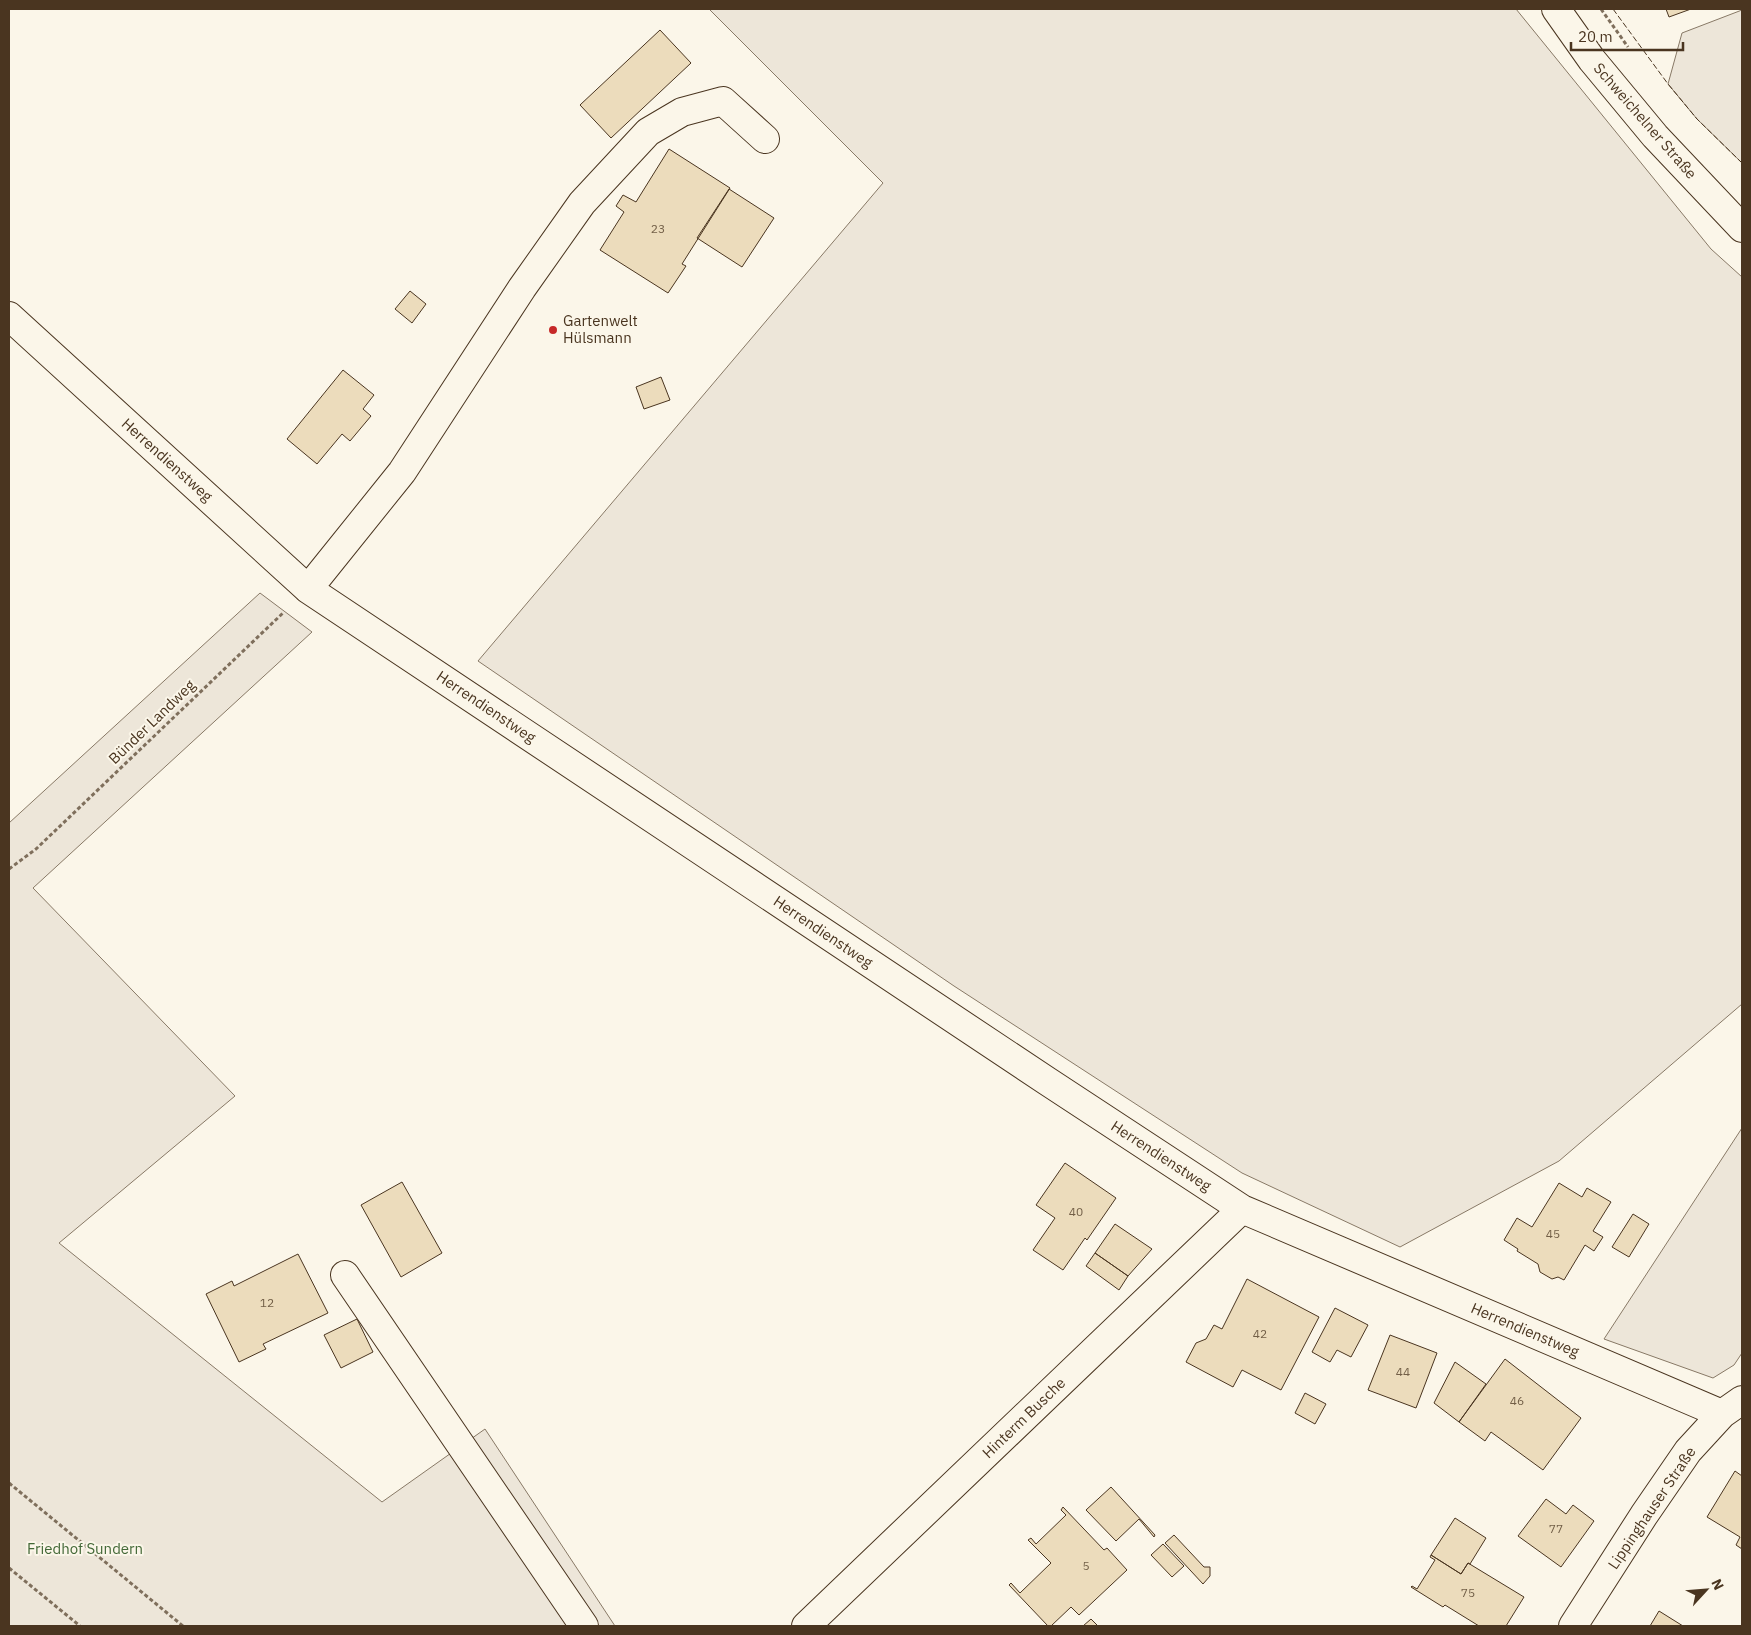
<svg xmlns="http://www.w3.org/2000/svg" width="1751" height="1635" font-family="'IBM Plex Sans',sans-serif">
<rect width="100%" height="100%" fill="#fbf6e9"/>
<path fill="#ede6d9" stroke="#887966" d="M709,9h807l195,240 31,28v727l-183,157 -159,86 -158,-74 -288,-187 -476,-325 405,-478z
M1742,10v153l-45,-44 -29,-35 14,-51z
M260,593l52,39 -279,256 202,208 -176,147 323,259 103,-73 130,197h-606v-803z
M1742,1128v225l-8,12 -21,13 -109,-39z"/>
<path fill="#ecdcbc" stroke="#4a3520" d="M1666,9h25l-22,8z
M660,30l31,33 -80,75 -31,-33z
M669,149l61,39 -48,76 4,2 -18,27 -68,-43 24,-38 -8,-6 7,-11 13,7z
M729,189l45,29 -32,49 -45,-29z
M410,291l16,13 -14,19 -17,-14z
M343,370l31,25 -11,14 8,7 -21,25 -8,-7 -25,30 -30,-25z
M661,377l9,23 -26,9 -8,-22z
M1065,1163l51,35 -29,42 -2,-2 -22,32 -30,-20 22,-32 -19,-13z
M402,1182l40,71 -41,24 -40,-72z
M1559,1183l23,14 5,-9 24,14 -18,29 10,6 -9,14 -9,-6 -21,35 -6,-3 -6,2 -12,-7 -2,-8 -21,-13 1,-2 -14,-9 13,-22 15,9z
M1633,1214l16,10 -20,33 -17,-10z
M1115,1224l37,25 -24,27 -33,-23z
M1095,1253l33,23 -9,14 -33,-24z
M298,1254l30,59 -65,31 3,5 -27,13 -33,-68 26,-13 2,5z
M1247,1279l72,38 -38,73 -39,-20 -9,17 -47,-25 10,-19 10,-4 8,-14 8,4z
M1335,1308l33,17 -17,32 -14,-7 -7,12 -18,-10z
M357,1319l16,33 -32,16 -17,-33z
M1390,1335l47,18 -21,55 -48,-18z
M1505,1359l76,59 -38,52 -52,-38 -6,9 -26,-19z
M1455,1362l31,22 -27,38 -25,-19z
M1305,1393l21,11 -11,20 -20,-11z
M1735,1471l7,5v73l-6,-4 4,-8 -33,-20z
M1111,1487l44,48 -1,2 -15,-18 -23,22 -30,-31z
M1546,1499l20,15 7,-9 21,16 -33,46 -43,-31z
M1063,1507l41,43 3,-2 20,22 -48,45 -8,-8 -20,19h-3l-39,-41 2,-2 9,10 31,-30 -23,-23 3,-2 5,6 30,-29 -5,-5z
M1455,1518l31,20 -16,26 -2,-1 -7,11 -30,-19z
M1174,1535l30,32h6v9l-7,8 -38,-41z
M1163,1544l21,22 -12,11 -21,-22z
M1431,1555l30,19 7,-11 56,34 -18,29h-27l-34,-21 -2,2 -32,-20 1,-1 5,3 18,-29 -5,-3z
M1659,1611l24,15h-33z
M1091,1619l7,7h-15z"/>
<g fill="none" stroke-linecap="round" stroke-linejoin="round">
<defs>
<path id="minor" d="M1556,9l36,51 63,76 87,92
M9,316l299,273 739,492 195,128 480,205
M308,589l94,-117 120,-184 60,-85 66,-71 34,-20 41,-11 42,38
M345,1275l239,351
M806,1626l436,-417
M1573,1626l71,-111 44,-64 34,-37 20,-14"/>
</defs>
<use href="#minor" stroke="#4a3520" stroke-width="30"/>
<path stroke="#7f6f5c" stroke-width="3" stroke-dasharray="4 2.5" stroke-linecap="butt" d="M1601,9l27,38
M9,869l27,-20 248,-237
M9,1483l174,143
M9,1568l71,58"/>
<use href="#minor" stroke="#fbf6e9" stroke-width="28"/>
<path stroke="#4a3520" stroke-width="1" stroke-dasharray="6 2.5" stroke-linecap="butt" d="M1613,9l55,75 29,35 45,44"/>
</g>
<circle fill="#c62828" stroke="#fbf6e9" stroke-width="2" cx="553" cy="330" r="5"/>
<g text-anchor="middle" stroke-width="4" stroke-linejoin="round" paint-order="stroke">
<g font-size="12" fill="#725f47">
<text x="658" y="233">23</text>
<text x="1076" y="1216">40</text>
<text x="1553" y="1238">45</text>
<text x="267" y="1307">12</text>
<text x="1260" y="1338">42</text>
<text x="1403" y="1376">44</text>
<text x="1517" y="1405">46</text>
<text x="1556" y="1533">77</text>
<text x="1086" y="1570">5</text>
<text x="1468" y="1597">75</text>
</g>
<g font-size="15" fill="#4a3520" stroke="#fbf6e9">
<text transform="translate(1645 121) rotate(49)" y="5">Schweichelner Straße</text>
<text transform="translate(167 460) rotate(42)" y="5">Herrendienstweg</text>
<text transform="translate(486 707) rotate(34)" y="5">Herrendienstweg</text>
<text transform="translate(152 722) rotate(-44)" y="5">Bünder Landweg</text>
<text transform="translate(823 932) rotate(34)" y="5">Herrendienstweg</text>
<text transform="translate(1161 1156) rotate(33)" y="5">Herrendienstweg</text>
<text transform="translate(1525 1330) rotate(23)" y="5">Herrendienstweg</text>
<text transform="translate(1024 1418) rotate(-44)" y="5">Hinterm Busche</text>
<text transform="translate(1652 1508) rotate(-56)" y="5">Lippinghauser Straße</text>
</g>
<g font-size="15" fill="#4a3520" stroke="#fbf6e9" text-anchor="start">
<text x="563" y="326">Gartenwelt<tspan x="563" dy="17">Hülsmann</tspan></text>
</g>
<g font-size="15" fill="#436837" stroke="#fbf6e9">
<text x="85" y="1554">Friedhof Sundern</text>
</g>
</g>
<rect width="1751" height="1635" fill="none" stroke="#4a3520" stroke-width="20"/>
<g transform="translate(1706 1590) rotate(64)" stroke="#fbf6e9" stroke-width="4" paint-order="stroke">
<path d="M0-4L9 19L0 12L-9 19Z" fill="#4a3520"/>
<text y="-8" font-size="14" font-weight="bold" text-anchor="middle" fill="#4a3520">N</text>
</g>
<path d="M1571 42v8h112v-8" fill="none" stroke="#4a3520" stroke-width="2.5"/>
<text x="1578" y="42" font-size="15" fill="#4a3520" stroke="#fbf6e9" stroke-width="4" paint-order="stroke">20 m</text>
</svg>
